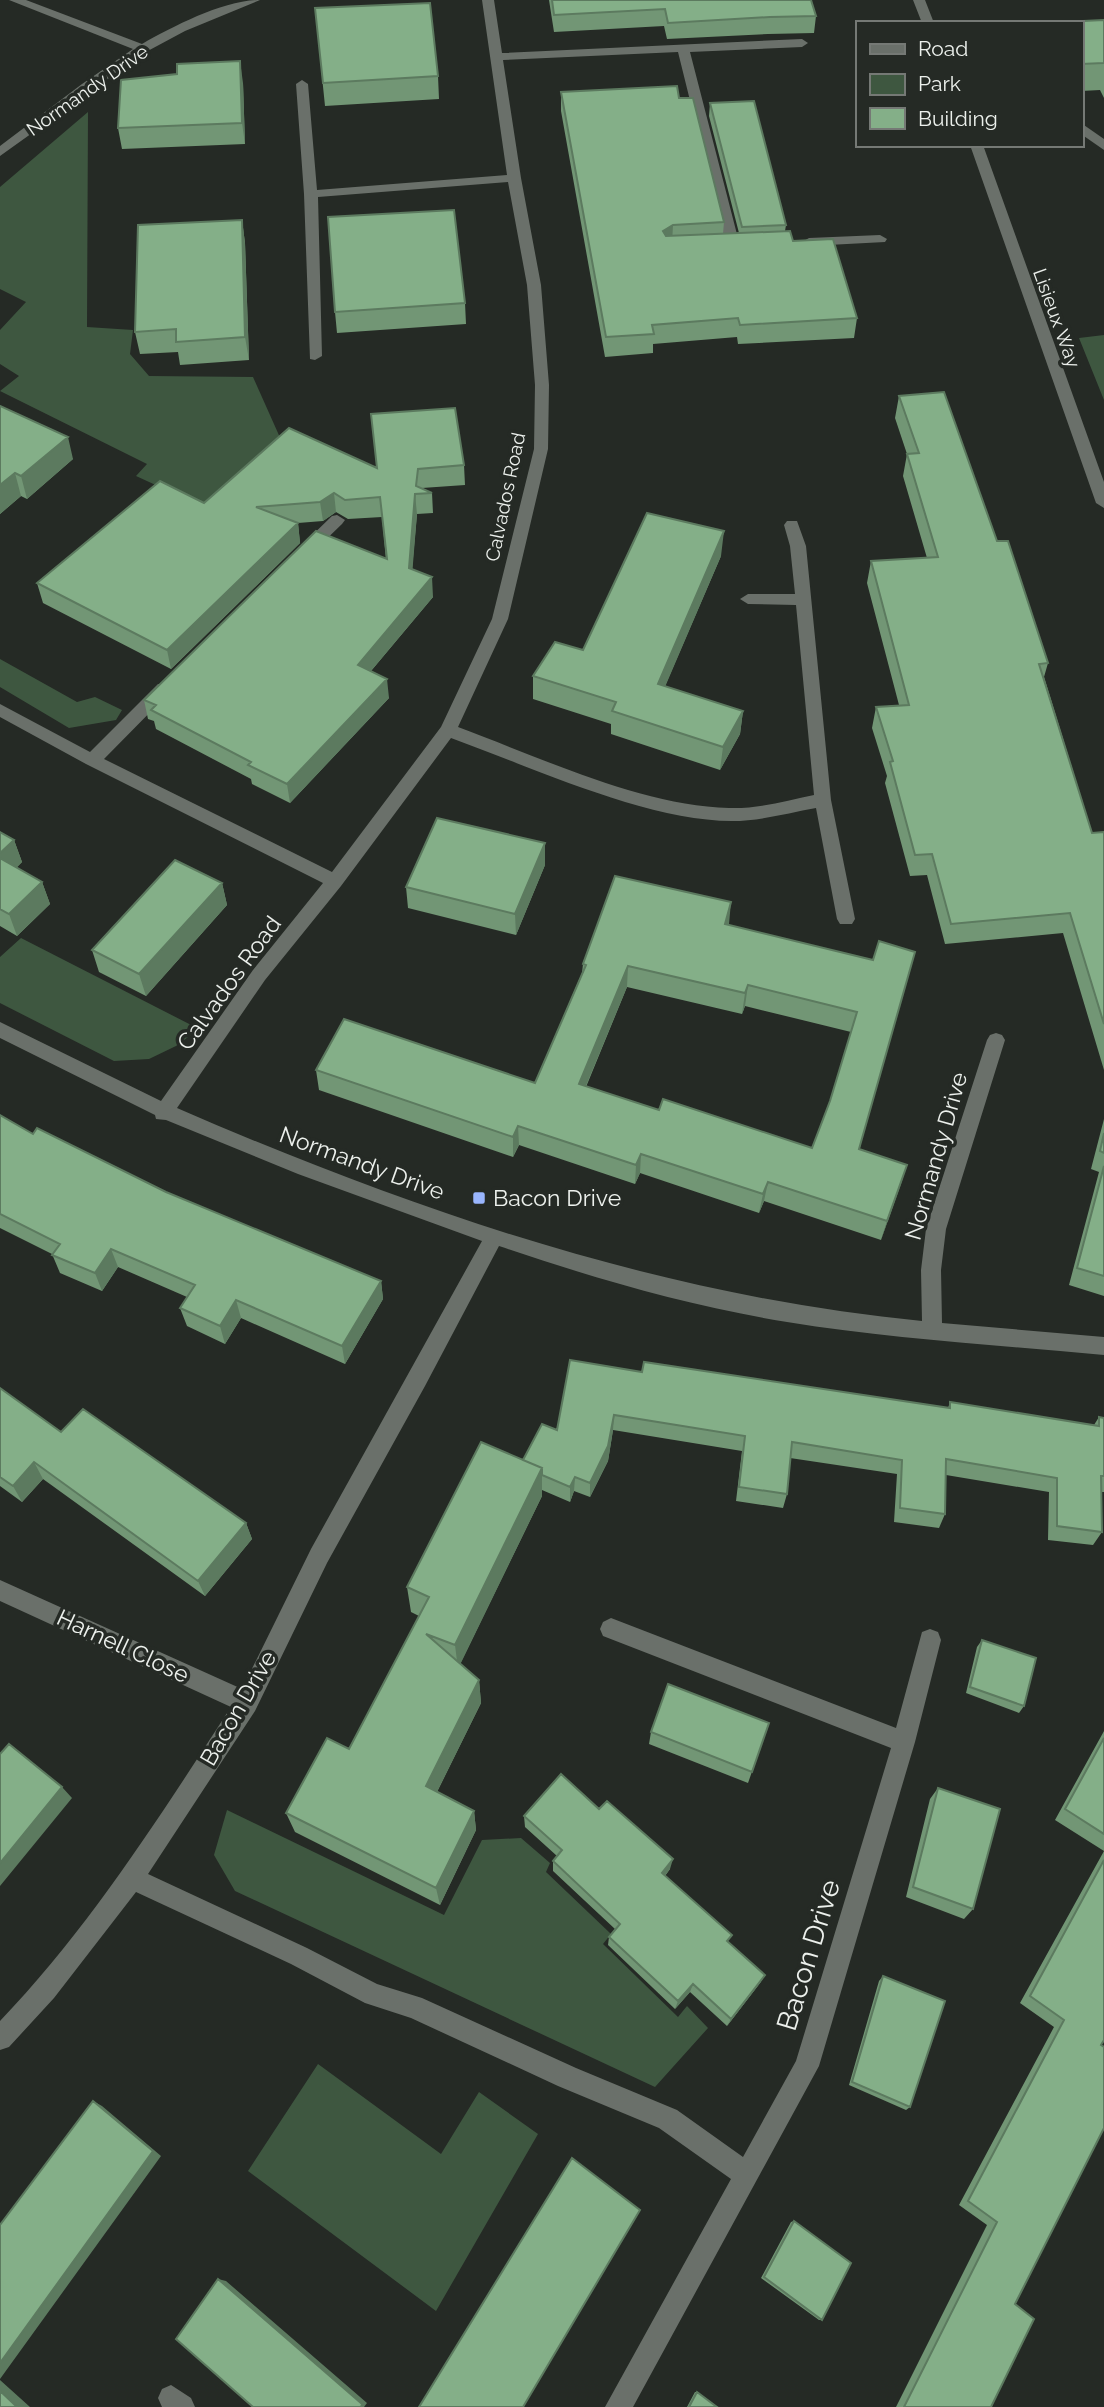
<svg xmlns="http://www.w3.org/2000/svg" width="1104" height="2407" font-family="Raleway,sans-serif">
<rect width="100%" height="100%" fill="#252a25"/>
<path fill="#3e5740" d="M88,112l-1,215 46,3 -3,24 19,22 104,1 29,65 -74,67 -72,-33 11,-12 -147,-73 19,-15 -19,-12v-34l26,-28 -26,-13v-102z
M1104,335v65l-25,-62z
M0,659l77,43 18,-5 27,13 -6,10 -47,8 -69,-41z
M21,938l178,91 -23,17 -27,13 -35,2 -114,-58v-46z
M227,1810l217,105 38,-75 39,-2 29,25 -4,9 65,62 -8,10 75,73 9,-11 21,22 -53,59 -420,-196 -21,-36z
M318,2064l123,90 38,-62 59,42 -102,177 -188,-140z"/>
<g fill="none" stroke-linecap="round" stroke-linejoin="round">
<path fill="#6a706a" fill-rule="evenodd" d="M1081,123l23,16v11l-23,-16z"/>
<path fill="#6a706a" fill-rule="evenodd" d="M9,0h17l116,44c32,-18 82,-44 118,-44l-75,31 -41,22 -144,103v-10l82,-62 51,-35z
M482,0h12l8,53 300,-14 6,4 -6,4 -112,5 50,194 -7,4 -7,-4 -48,-194 -175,8 18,118 20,107 8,100 -1,64 -40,170 -50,108c81,30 184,79 271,81 29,1 57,-7 85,-13l-18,-190 -48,-1 -8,-5 8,-5h47l-5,-48 -6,-21 3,-4h10l9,25 25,254 24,119 -3,5h-12l-3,-5 -21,-111c-28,5 -56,13 -84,13 -85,0 -201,-54 -281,-83l-110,148 -76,94 -88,128c237,103 486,188 745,213l-1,-51 5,-41 61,-189 3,-5 6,-2 6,2 3,5 -59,189 -5,41 1,53 162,14v18c-106,-10 -212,-16 -317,-33 -98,-16 -194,-44 -288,-76l-74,140 -98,177 -72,148 -107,163 159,74 70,36 45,14 154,70 101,42 66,47 53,-96 95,-313 -288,-112 -3,-7 3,-7 8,-4 285,110 26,-96 8,-3 8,3 3,8 -26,102 -96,324 -186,341h-28l126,-228 -72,-51 -101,-42 -147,-68 -46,-15 -74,-39 -155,-72 -82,106 -45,49 -9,3v-29c90,-94 160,-205 231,-314l-231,-106v-21l242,109 69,-140 171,-308 -184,-67 -132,-54 -10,-1 -1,-4 -155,-77v-16l161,79 92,-131 70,-87 -237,-119 -86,-47v-13l90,48 68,-68h12l2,4 -2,4 -66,67 228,113 109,-145 51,-108 42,-170 1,-64 -8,-100 -19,-103 -190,15 4,159 -7,4 -5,-1 -6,-165 -8,-110 6,-4 6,4 9,106 190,-15z
M880,235l7,4 -2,3 -76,4 -7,-4 7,-4z
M337,515l8,5 -3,4 -31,30h-10l-3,-4 3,-4 31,-30z
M171,2385l20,13 4,9h-33l-4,-9 4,-9z"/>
<path fill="#6a706a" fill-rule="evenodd" d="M913,0h12l9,23h-12z
M970,145h13l121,337v26l-8,-5z"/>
</g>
<path fill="#729675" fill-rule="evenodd" d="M549,0h262l5,16 -2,17 -46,1 -101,5 -3,-13 -110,6z
M315,8l123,68 1,23 -114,7z
M1104,20v78l-4,-8 -19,1v-68h-19v-1z
M243,83l2,61 -123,5 -4,-21z
M561,92l118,6 45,124 -1,12 16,-1 -30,-117 1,-13 76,122 -1,6 72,87 -3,20 -116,6 -1,-7 -84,7v9l-48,4 -44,-246z
M242,220l3,23 4,117 -69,5 -2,-13 -38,2 -5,-22z
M465,303l1,21 -129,9 -2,-21z
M899,396l98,145 51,122 -4,14 48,156 12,-1v238l-41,-137 -118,11 -18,-69 -17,1 -25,-93 2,-7 -15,-48 4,-21 23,-2 -32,-122 4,-22 56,-3 -24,-82 4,-22 -12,-36z
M0,406l73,53 -46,40 -6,-3 -21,18z
M464,465l1,20 -43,3 10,5 1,20 -16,1 -5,55 21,28 -62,74 18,27 -99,105 -38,-19 -1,-5 -95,-50 -2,-8 -6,-2 -4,-19 242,-141 -4,-42 -34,2 -12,-7 -13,9 -25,2 2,20 -129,126 -128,-66 -6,-20 167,-80 173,-35z
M721,556l-56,130 78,25 -3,23 -20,36 -109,-36v-10l-78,-25v-23l50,-26z
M0,832l14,8 8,22 -6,6 26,14 8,22 -33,32 -17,-10z
M545,865l-29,70 -108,-27 -2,-21z
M222,883l5,22 -81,91 -47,-24 -7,-22z
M728,925l145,35 -13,189 47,16 -26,75 -117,-39 -5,12 -119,-40 -5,11 -116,-39 -6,12 -194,-67 -3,-20 219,13 47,-110 1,-9zM627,987l115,27 3,-8 106,26 -21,69 -18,47 -153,-38 -73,-23z
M0,1115l33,19 133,58 215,89 2,18 -38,65 -104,-46 -16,26 -38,-18 -7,-18 7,-11 -69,-30 -16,24 -42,-18 -8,-19 -52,-26z
M1104,1119v177l-35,-11 30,-113 -8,-3z
M642,1372l306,36 2,-6 144,23 5,-8 5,1v74h-2v40l-9,13 -45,-5 1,-48 -103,-17 -1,39 -6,14 -45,-6 3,-48 -107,-16 -3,36 -4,14 -47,-7 6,-50 -129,-21 -5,31 -18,36 -16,-6 -4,11 -28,-12v6l-82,168 19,16 2,23 -44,89 37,19 2,19 -36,75 -145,-73 -9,-19 63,-64 70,-133 -8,-4 -4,-25 116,-127 34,-30z
M0,1388l61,44 185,91 6,16 -47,57 -162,-117 -21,23 -22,-16z
M982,1640l42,66 -5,7 -53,-20 11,-46z
M769,1723l-21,60 -99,-39 2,-12z
M1104,1731v309l-3,5 -86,259 -24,103h-95l91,-182 -28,-20 95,-178 -34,-24 84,-152 -49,-31z
M938,1788l35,121 -9,10 -58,-22 24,-98z
M599,1809l71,60 -5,7 63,66 37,33 -5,8 -33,43 -37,-34 -15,17 -67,-64 1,-8 6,-8 -62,-58v-10l4,-5 -32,-29 -1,-11z
M883,1976l27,131 -4,3 -57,-25 30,-104z
M794,2221l28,99h-3l-58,-42 30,-56z
M695,2392h2l20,15h-30z"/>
<path fill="#5c7a5f" d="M240,61l3,22 2,61 -3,-21z
M242,220l3,23 4,117 -4,-23z
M673,225l-1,19 -10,6 1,-19z
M68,437l5,22 -46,40 -6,-23z
M15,473l6,23 -21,18v-29z
M334,493l2,19 -13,9 -3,-19z
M415,494l2,20 -6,74 -2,-20z
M298,523l2,20 -129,126 -4,-19z
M724,531l-3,25 -65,152 2,-24z
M432,577l1,20 -73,87 -2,-19z
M387,679l2,19 -99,105 -3,-19z
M743,711l-3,23 -20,36 3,-23z
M14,840l8,22 -17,17 -5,-13v-13z
M545,843v22l-29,70 -1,-21z
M42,882l8,22 -33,32 -8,-22z
M222,883l5,22 -81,91 -7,-22z
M731,902l-2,22 -7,22 3,-22z
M628,966l-1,21 -49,118 1,-21z
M748,985l-3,21 -3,8 3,-21z
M518,1126l1,19 -6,12v-20z
M641,1154l-1,19 -5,11 1,-19z
M907,1165l-6,19 -20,56 6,-19z
M768,1182l-4,19 -5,12 4,-19z
M111,1249l7,18 -16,24 -7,-18z
M381,1281l2,18 -38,65 -3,-18z
M236,1300l5,18 -16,26 -5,-18z
M614,1415l-1,15 -5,31 -18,36v-14z
M34,1462l9,17 -21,23 -9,-16z
M542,1468v28l-84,173 -3,-24z
M575,1477l-1,14 -4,11v-15z
M246,1523l6,16 -47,57 -7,-15z
M479,1680l2,23 -51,103 -4,-20z
M62,1787l10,11 -72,88v-23z
M474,1811l2,19 -36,75 -4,-17z
M673,1859l-3,10 -10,13 2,-9z
M765,1975l-5,8 -33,43 4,-7z
M693,1984l-3,8 -15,17 3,-8z
M93,2101l9,5 59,50 -161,223v-16z
M218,2279l8,2 141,122 -3,4h-3z
M0,2380l30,27h-13l-17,-16z"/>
<path fill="#84af88" stroke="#5c7a5f" stroke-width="2" fill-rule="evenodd" d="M552,0h259l5,16 -46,1 -102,6 -3,-14 -111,6z
M430,3l8,73 -115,7 -8,-75z
M1104,20v43l-23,1v-41l-19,-1z
M240,61l2,62 -124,5 3,-48 56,-6v-10z
M677,86l2,12h14l31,124 -51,3 -10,6 3,5 124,-5 3,10 40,-2 24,79 -117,7 -2,-7 -86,7 2,9 -48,3 -45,-245z
M754,101l32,124 -44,2 -32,-124z
M454,210l11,93 -130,9 -7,-95z
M242,220l3,117 -69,5v-13l-41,3 3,-107z
M944,392l53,149h11l40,122 -9,1 53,169 12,-1v192l-34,-111 -119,11 -19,-70 -17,1 -25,-93 3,-1 -17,-54 33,-2 -38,-144 67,-4 -31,-103 12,-1 -20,-57z
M0,406l68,31 -47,39 -6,-3 -15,12z
M455,408l9,57 -46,4 -2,17 16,7 -17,1 -6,74 23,9 -74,88 29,14 -100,105 -39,-19 3,-3 -100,-52 5,-5 -12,-5 172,-169 71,28 -7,-62 -35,3 -11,-7 -14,9 -64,5 42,16 -131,127 -130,-67 123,-102 44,22 85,-75 88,40 -6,-54z
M647,513l77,18 -66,153 85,27 -20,36 -111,-36 4,-9 -83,-26 22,-34 28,8z
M437,818l108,25 -30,71 -109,-27z
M0,832l14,8 -14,13z
M0,858l42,24 -33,32 -9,-5z
M175,860l47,23 -83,91 -47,-24z
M615,876l116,26 -6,22 148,36 6,-19 36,11 -56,197 48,16 -20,56 -119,-39 -5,12 -122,-40 -5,11 -118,-39 -5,11 -197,-67 28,-51 191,64 51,-118 -3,-1zM628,966l117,27 3,-8 109,27 -27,89 -18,47 -149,-49 -4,11 -80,-26z
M0,1115l33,19 4,-6 129,64 215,89 -39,65 -106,-46 -16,26 -40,-18 15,-23 -84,-36 -16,24 -43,-18 8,-11 -60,-30z
M1104,1133v20l-4,-2z
M1104,1166v110l-27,-8z
M570,1360l72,12 2,-10 306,46v-6l149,24v-9l5,1v58h-3l1,56 -45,-6v-48l-111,-19 -1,55 -45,-6 2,-48 -110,-18 -5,52 -48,-7 6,-51 -131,-21 -6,31 -18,37 -15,-6 -5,10 -28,-12v-7l-19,-8 19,-36 15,6z
M0,1388l61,44 22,-23 163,114 -48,58 -164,-119 -21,24 -13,-9z
M481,1442l61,26 -87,177 -29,-11 53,46 -53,106 48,25 -38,77 -150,-75 41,-75 22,11 80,-152 -22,-10z
M982,1640l54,18 -12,48 -54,-19z
M668,1684l101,39 -17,49 -101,-40z
M1104,1738v96l-39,-25z
M9,1744l53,43 -62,76v-109z
M561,1774l38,35 8,-8 66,58 -11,14 70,62 -5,6 38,34 -34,44 -38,-35 -15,17 -69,-64 11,-13 -67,-63 9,-11 -38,-34z
M938,1788l62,21 -27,100 -60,-22z
M1104,1860v180l-3,5 3,2v81l-89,176 19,15 -43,88h-87l93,-185 -29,-21 96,-181 -34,-24z
M883,1976l62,25 -35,106 -58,-25z
M93,2101l60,50 -153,212v-138z
M572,2158l68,52 -117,197h-104z
M794,2221l57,42 -29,57 -58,-43z
M218,2279l144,125 -1,3h-108l-77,-68z
M0,2391l17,16h-17z
M697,2392l20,15h-28z"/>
<rect fill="#99b5fd" stroke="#252a25" stroke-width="2.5" x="472" y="1191" width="14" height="14" rx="3.5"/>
<g text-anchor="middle" stroke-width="7" stroke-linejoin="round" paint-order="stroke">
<g font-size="19" fill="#ecf0ec" stroke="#252a25">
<text transform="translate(87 90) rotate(-35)" y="7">Normandy Drive</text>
<text transform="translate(1057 318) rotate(70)" y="7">Lisieux Way</text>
<text transform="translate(505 497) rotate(-78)" y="7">Calvados Road</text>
</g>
<g font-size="23" fill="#ecf0ec" stroke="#252a25">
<text transform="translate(229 983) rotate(-54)" y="8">Calvados Road</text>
<text transform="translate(936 1156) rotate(-74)" y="8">Normandy Drive</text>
<text transform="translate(362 1163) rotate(20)" y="8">Normandy Drive</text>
<text transform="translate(123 1646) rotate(25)" y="8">Harnell Close</text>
<text transform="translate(238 1708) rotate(-60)" y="8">Bacon Drive</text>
</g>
<g font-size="23" fill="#ecf0ec" stroke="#252a25" text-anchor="start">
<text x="493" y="1206">Bacon Drive</text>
</g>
<g font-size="28" fill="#ecf0ec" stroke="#252a25">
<text transform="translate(808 1955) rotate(-73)" y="10">Bacon Drive</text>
</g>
</g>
<rect x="856" y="21" width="228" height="126" fill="#252a25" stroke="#757975" stroke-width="2"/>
<rect x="870" y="44" width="35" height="10" fill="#6a706a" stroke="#757975" stroke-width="2"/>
<text x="918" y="56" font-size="21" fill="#ecf0ec">Road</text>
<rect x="870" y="74" width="35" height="21" fill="#3e5740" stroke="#757975" stroke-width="2"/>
<text x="918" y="91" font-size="21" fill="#ecf0ec">Park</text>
<rect x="870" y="108" width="35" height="21" fill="#84af88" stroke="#757975" stroke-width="2"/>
<text x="918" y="126" font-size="21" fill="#ecf0ec">Building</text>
</svg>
